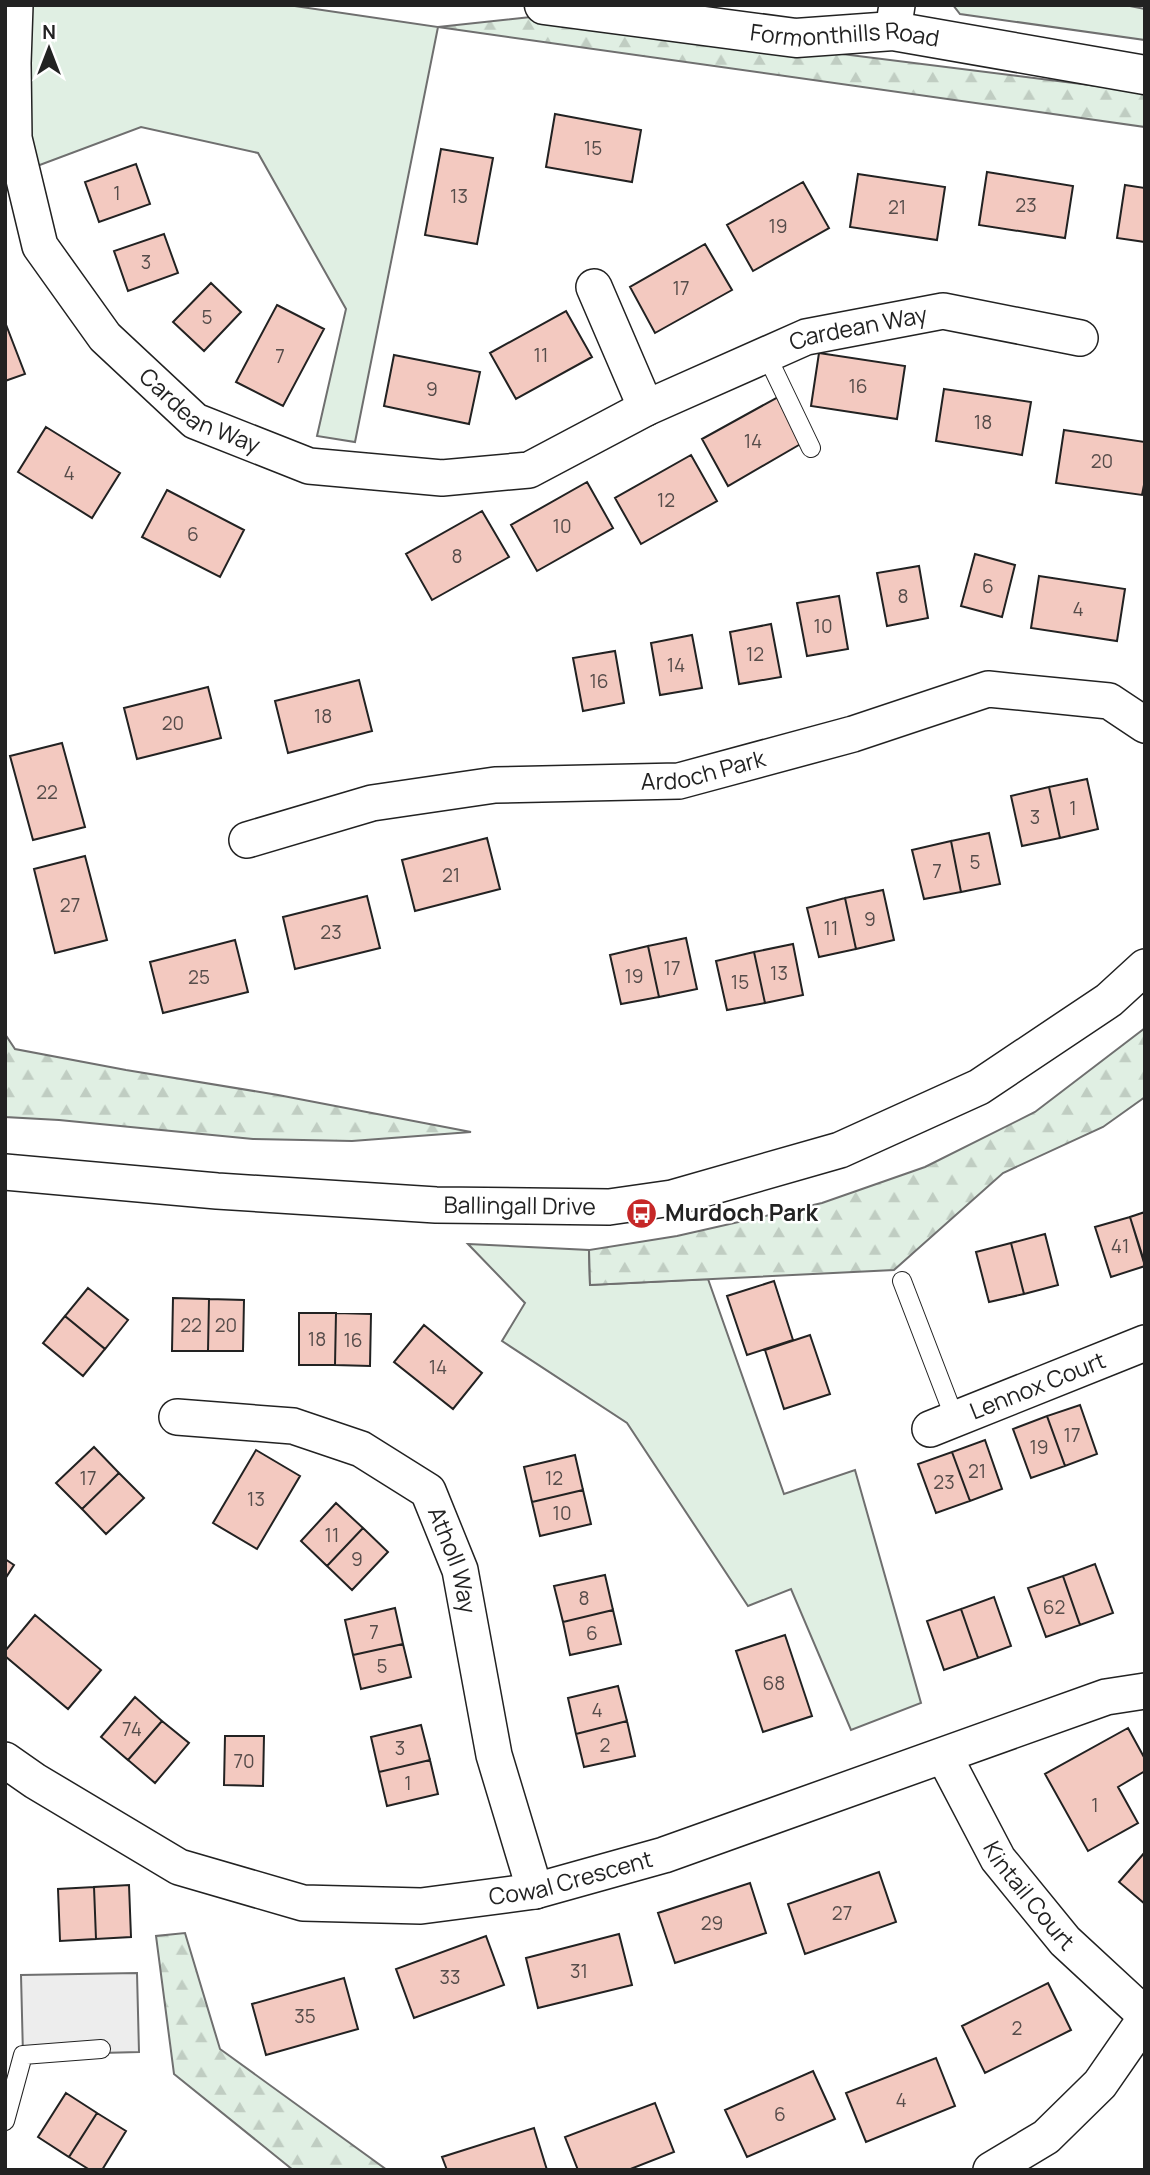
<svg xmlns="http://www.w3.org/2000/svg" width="1150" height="2175" font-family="Manrope,sans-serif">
<defs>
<pattern id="forest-firs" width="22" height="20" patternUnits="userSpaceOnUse" patternTransform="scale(1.75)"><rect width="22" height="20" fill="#e0efe3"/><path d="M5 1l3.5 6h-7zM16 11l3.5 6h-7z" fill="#c0cdc2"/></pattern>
</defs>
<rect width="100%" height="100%" fill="#fff"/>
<path fill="#e0efe3" stroke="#6f6f6f" stroke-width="2" d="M5,5h283l150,22 -83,415 -38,-6 29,-127 -88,-156 -117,-26 -136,51z
M953,5h172l20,4v31l-185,-26z
M468,1244l121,6 1,35 118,-6 76,215 71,-24 66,233 -70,27 -60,-141 -43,17 -121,-183 -125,-82 23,-38z"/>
<path fill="url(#forest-firs)" stroke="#6f6f6f" stroke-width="2" d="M540,16l605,76v35l-707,-100z
M1145,1028v69l-42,30 -100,46 -109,97 -304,15 -1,-35 88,-14 145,-33 103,-36 110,-55z
M5,1034l10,15 111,21 152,25 193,37 -119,9 -99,-2 -194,-19 -54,-3z
M185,1933l35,116 167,121h-94l-119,-96 -18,-138z"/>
<path fill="#ededed" stroke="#6f6f6f" stroke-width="2" d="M137,1973l2,79 -116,3 -2,-80z"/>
<path fill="#f3c9c0" stroke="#222" stroke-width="2" d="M555,114l86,16 -9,52 -86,-15z
M441,149l52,9 -16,86 -52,-9z
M136,164l14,40 -51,18 -14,-40z
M987,172l86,14 -8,52 -86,-13z
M858,174l87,13 -8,53 -87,-13z
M803,182l26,46 -76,43 -26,-46z
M1125,185l20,3v54l-28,-4z
M164,234l14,39 -50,18 -14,-40z
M705,244l27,46 -77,43 -25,-46z
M211,283l30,29 -37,39 -31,-29z
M277,305l47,24 -41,77 -47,-24z
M566,311l26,46 -76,42 -26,-46z
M5,322l20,52 -20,7z
M819,353l86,13 -8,53 -86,-13z
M394,355l86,17 -11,52 -85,-18z
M944,389l87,13 -9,53 -86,-14z
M778,397l26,45 -76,44 -26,-47z
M46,427l74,46 -28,45 -74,-46z
M1064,430l81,12v38l-3,15 -86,-12z
M691,455l26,46 -76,43 -26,-46z
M587,482l26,46 -76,43 -26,-46z
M167,490l77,40 -24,47 -78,-40z
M482,511l27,46 -77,43 -26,-46z
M975,554l40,11 -13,52 -41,-11z
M919,566l9,52 -41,8 -10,-53z
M1039,576l86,13 -8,52 -86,-13z
M839,596l9,53 -41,7 -10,-53z
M771,624l10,53 -42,7 -9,-52z
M692,635l10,53 -42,7 -9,-52z
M615,651l9,52 -41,8 -10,-53z
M359,680l13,51 -84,22 -13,-52z
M208,687l13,51 -84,21 -13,-51z
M62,743l23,84 -52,13 -23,-84z
M1087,779l11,50 -38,9 -11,-51z
M1049,787l11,51 -38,8 -11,-50z
M989,833l11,51 -39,8 -10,-51z
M487,838l13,51 -85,22 -13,-51z
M951,841l10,51 -37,7 -12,-49z
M85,856l22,84 -52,13 -21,-84z
M883,890l11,50 -38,9 -11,-51z
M367,896l13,52 -85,21 -12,-52z
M845,898l11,51 -37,8 -12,-49z
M686,938l11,51 -38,8 -11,-51z
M235,940l13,52 -85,21 -13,-51z
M793,944l10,51 -38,8 -11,-51z
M648,946l11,51 -38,7 -11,-49z
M754,952l11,51 -38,7 -11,-49z
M1145,1212v52l-15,-47z
M1130,1217l15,49 -34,11 -16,-50z
M1045,1234l13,51 -34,9 -13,-51z
M1011,1243l13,51 -35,8 -13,-50z
M774,1281l19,59 -46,15 -20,-59z
M88,1288l40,32 -23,29 -40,-33z
M173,1298l36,1 -1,52h-36z
M209,1299l35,1 -1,51h-35z
M299,1313h37l-1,52h-36z
M336,1313l35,1 -1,52 -35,-1z
M65,1316l40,33 -22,27 -40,-33z
M424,1325l58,48 -29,36 -59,-47z
M810,1335l20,59 -46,15 -19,-59z
M1080,1405l17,49 -32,12 -18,-50z
M1047,1416l18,50 -34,12 -18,-49z
M985,1440l17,49 -32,12 -18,-49z
M94,1447l25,26 -37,36 -26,-26z
M256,1450l44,26 -43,73 -44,-26z
M952,1452l18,49 -34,12 -18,-49z
M575,1455l8,35 -51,12 -8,-35z
M119,1473l25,25 -38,36 -24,-25z
M583,1490l8,34 -51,12 -8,-34z
M336,1503l27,25 -36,38 -26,-25z
M363,1528l25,24 -36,38 -25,-24z
M5,1559l9,6 -9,14z
M1095,1564l18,49 -33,12 -17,-49z
M605,1575l8,35 -50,12 -9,-36z
M1063,1576l17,49 -34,12 -18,-49z
M994,1597l17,49 -33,12 -17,-49z
M395,1608l8,36 -50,11 -8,-35z
M961,1609l17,49 -34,12 -17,-49z
M613,1610l8,34 -51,11 -7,-33z
M35,1615l66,55 -33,39 -63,-53v-5z
M785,1635l27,81 -49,16 -27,-81z
M403,1644l8,33 -50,12 -8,-34z
M618,1686l9,35 -51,13 -8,-36z
M135,1697l27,24 -34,39 -27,-23z
M162,1721l27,22 -34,40 -27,-23z
M627,1721l8,35 -51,11 -8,-33z
M421,1725l9,35 -51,12 -8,-35z
M1128,1728l17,31v12l-27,16 20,36 -50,28 -43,-77z
M225,1736h39l-1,50 -39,-1z
M430,1760l8,34 -51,12 -8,-34z
M1145,1852v52l-26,-22z
M879,1872l17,50 -91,32 -17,-50z
M750,1883l16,50 -91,30 -17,-50z
M129,1885l2,52 -35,2 -2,-52z
M94,1887l2,52 -36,2 -2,-52z
M619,1934l13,51 -94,23 -12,-50z
M486,1936l18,49 -90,33 -18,-49z
M344,1978l14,51 -92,26 -14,-51z
M1048,1983l23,47 -86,43 -23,-47z
M936,2058l19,48 -89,36 -20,-49z
M813,2071l22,48 -88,38 -22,-47z
M66,2093l31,20 -28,44 -31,-20z
M655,2103l19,49 -46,18h-50l-13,-33z
M97,2113l29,18 -24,39h-12l-21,-13z
M534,2128l13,42h-100l-5,-13z"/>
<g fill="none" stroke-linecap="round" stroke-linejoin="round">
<defs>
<path id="service" d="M766,354l45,94
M902,1281l53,138
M5,2121l18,-66 78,-6"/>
<g id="minor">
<path id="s1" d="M15,5l-2,58 1,75 26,108 65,91 90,84 114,45 133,12 87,-8 117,-62 160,-71 137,-26 137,27"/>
<path d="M893,31l4,-26"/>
<path d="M594,287l52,121"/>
<path id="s2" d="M247,840l125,-37 123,-18 184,-4 174,-47 135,-45 121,12 36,24"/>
<path id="s3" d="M5,1172l212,19 219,14 173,2 63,-9 168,-48 139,-63 130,-87 36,-33"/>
<path id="s4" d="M177,1417l116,9 68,23 67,42 32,79 34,185 41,136"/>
<path id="s5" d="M930,1429l215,-86"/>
<path id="s6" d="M944,1756l54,103 67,82 80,74"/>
<path id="s7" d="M5,1760l30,21 144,86 124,36 118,3 114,-15 129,-36 442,-158 39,-6"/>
<path d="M991,2170l55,-33 54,-53 45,-65"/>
</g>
<g id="tertiary">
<path id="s8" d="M544,5l252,33 97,-7 252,44"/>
</g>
</defs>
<use href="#service" stroke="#222" stroke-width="20"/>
<use href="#minor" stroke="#222" stroke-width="38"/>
<use href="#tertiary" stroke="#222" stroke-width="41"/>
<use href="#service" stroke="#fff" stroke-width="18"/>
<use href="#minor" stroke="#fff" stroke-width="35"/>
<use href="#tertiary" stroke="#fff" stroke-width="38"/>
</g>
<defs>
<symbol id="bus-disc" viewBox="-11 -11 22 22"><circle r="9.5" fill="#c62828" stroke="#fff"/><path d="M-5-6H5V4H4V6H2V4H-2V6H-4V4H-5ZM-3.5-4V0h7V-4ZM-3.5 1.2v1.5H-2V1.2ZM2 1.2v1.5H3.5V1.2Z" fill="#fff"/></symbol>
</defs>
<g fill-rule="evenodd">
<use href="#bus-disc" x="624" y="1196" width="35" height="35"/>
</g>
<g text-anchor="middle" stroke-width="5" stroke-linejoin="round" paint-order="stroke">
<g font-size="19" fill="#564c4a">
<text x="593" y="155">15</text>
<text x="117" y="200">1</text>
<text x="459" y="203">13</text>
<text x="1026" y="212">23</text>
<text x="897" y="214">21</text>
<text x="778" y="233">19</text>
<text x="146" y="269">3</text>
<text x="681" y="295">17</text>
<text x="207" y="324">5</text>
<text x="541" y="362">11</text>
<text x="280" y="363">7</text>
<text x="858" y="393">16</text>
<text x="432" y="396">9</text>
<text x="983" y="429">18</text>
<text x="753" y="448">14</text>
<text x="1102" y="468">20</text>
<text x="69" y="480">4</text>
<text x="666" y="507">12</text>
<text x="562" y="533">10</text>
<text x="193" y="541">6</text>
<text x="457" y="563">8</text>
<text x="988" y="593">6</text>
<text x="903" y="603">8</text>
<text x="1078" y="616">4</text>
<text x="823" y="633">10</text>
<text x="755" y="661">12</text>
<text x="676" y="672">14</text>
<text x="599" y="688">16</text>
<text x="323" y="723">18</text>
<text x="173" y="730">20</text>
<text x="47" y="799">22</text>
<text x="1073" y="815">1</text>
<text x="1035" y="824">3</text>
<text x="975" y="869">5</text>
<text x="937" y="878">7</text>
<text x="451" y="882">21</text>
<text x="70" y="912">27</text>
<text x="870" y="926">9</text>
<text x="831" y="935">11</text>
<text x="331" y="939">23</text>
<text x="672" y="975">17</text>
<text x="779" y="980">13</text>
<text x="634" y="983">19</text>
<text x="199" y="984">25</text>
<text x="740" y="989">15</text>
<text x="1120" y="1253">41</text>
<text x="191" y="1332">22</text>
<text x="226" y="1332">20</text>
<text x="317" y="1346">18</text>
<text x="353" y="1347">16</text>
<text x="438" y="1374">14</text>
<text x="1072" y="1442">17</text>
<text x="1039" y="1454">19</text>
<text x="977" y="1478">21</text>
<text x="88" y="1485">17</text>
<text x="554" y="1485">12</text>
<text x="944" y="1489">23</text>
<text x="256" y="1506">13</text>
<text x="562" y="1520">10</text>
<text x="332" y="1542">11</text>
<text x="357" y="1566">9</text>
<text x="584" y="1605">8</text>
<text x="1054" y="1614">62</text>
<text x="374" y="1639">7</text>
<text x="592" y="1640">6</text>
<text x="382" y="1673">5</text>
<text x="774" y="1690">68</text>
<text x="597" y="1717">4</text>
<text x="132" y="1736">74</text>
<text x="605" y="1752">2</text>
<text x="400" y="1755">3</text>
<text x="244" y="1768">70</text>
<text x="408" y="1790">1</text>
<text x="1095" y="1812">1</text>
<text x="842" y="1920">27</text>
<text x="712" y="1930">29</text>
<text x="579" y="1978">31</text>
<text x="450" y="1984">33</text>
<text x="305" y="2023">35</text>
<text x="1017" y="2035">2</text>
<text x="901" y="2107">4</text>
<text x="780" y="2121">6</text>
</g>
<g font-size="23" fill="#222" stroke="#fff">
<text dy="8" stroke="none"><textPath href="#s8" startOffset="303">Formonthills Road</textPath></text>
<text dy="8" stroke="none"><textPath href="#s1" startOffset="1183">Cardean Way</textPath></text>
<text dy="8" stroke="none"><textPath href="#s1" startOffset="478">Cardean Way</textPath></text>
<text dy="8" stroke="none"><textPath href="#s2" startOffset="464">Ardoch Park</textPath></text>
<text dy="8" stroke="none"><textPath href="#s3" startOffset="516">Ballingall Drive</textPath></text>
<text dy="8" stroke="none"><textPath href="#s5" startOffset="116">Lennox Court</textPath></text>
<text dy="8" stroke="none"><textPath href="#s4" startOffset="341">Atholl Way</textPath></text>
<text dy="8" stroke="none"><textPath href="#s7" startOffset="604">Cowal Crescent</textPath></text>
<text dy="8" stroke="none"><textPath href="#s6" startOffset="164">Kintail Court</textPath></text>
</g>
<g font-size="23" font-weight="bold" fill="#222" stroke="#fff" text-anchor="start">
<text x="665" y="1221">Murdoch Park</text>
</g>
</g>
<rect width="1150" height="2175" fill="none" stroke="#222222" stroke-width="14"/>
<g transform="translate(49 49)" stroke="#ffffff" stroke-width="5" paint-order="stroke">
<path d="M0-5L12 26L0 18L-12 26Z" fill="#222222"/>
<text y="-10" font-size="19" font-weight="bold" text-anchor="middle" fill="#222222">N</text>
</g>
</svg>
